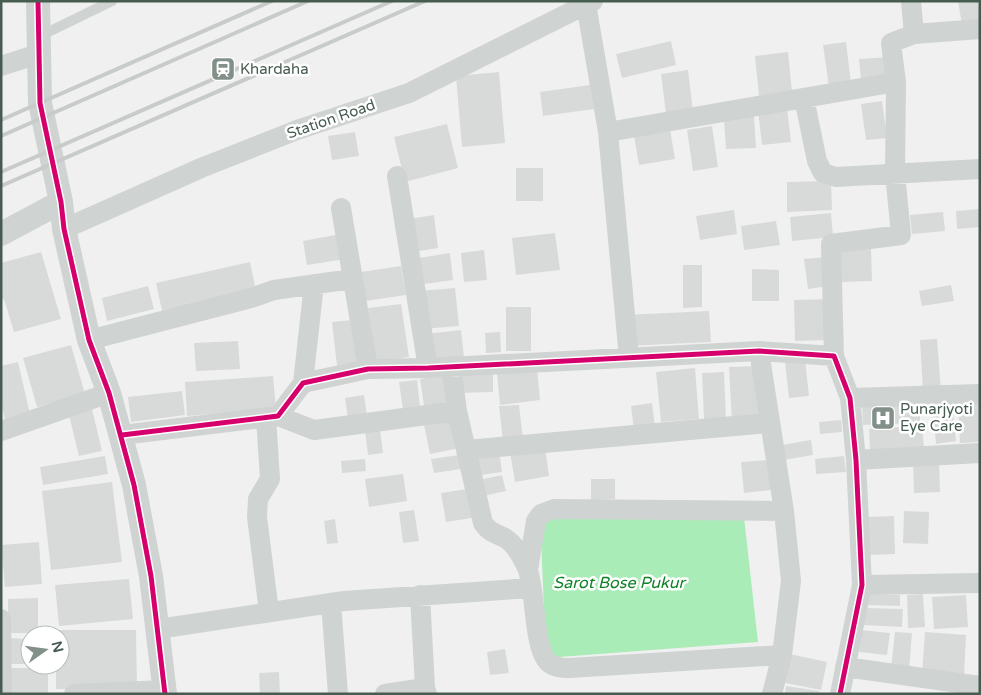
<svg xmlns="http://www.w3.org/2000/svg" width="981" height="695" font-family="'Varela Round',sans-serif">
<rect width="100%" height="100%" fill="#f1f0f1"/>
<path fill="#aaecb8" d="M743,508l15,134 -212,16 -6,-143z"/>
<path fill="#d8dad9" d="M958,1h20l2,21 -18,3z
M671,41l5,24 -54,13 -6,-24z
M846,42l5,41 -22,4 -6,-42z
M788,52l4,40 -33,4 -4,-40z
M888,57l1,20 -28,2 -2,-20z
M688,70l5,41 -27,3 -5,-40z
M499,72l6,71 -43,4 -6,-71z
M590,85l4,24 -51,7 -3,-24z
M882,101l5,37 -21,2 -5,-36z
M787,108l4,34 -29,3 -4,-34z
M754,116l2,32 -30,1 -2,-30z
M669,123l6,36 -36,6 -6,-35z
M447,124l11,44 -53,14 -11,-45z
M712,126l6,41 -25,4 -6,-41z
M355,132l4,24 -27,4 -4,-24z
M516,168h27v33h-27z
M831,181l1,29 -45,2v-30z
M980,209v18l-23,2 -1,-18z
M734,210l3,24 -37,6 -4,-24z
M943,212l2,19 -33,3 -2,-19z
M831,213l2,24 -41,4 -2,-24z
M434,215l4,33 -25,4 -4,-33z
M776,221l4,24 -36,5 -3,-24z
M555,233l5,37 -44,5 -4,-37z
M341,234l4,25 -38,6 -4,-24z
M871,249l1,32 -31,1 -1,-31z
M484,250l3,30 -23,2 -3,-29z
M41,252l20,67 -47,13 -10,-33 -3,1v-37z
M450,253l3,27 -36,5 -4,-26z
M826,257l3,29 -21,3 -4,-30z
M250,262l6,29 -94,20 -6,-28z
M683,265h19v42l-19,1z
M401,266l5,29 -40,6 -5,-29z
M752,269l27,1v31h-27z
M951,285l3,16 -32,5 -3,-15z
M148,286l6,23 -47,12 -5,-23z
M455,288l4,38 -37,3 -4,-38z
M829,299l2,41 -36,1 -1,-41z
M401,304l8,53 -34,5 -7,-54z
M506,307h25v44h-25z
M709,311l2,31 -84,4 -2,-31z
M352,320l5,43 -20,3 -5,-44z
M461,330l3,27 -37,4 -2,-27z
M500,332l1,20 -15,1 -1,-20z
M937,339l4,52 -18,1 -3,-52z
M238,341l2,28 -44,2 -2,-28z
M71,345l14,49 -48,13 -14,-49z
M805,360l4,36 -20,2 -4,-36z
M18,362l12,52 -25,5 -4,-16v-37z
M757,366l3,54 -28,2 -3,-55z
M695,368l4,51 -38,3 -5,-50z
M537,369l3,31 -40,5 -3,-31z
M493,372v20l-35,1v-20z
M724,372l2,46 -22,1 -2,-46z
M444,375l6,34 -25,4 -5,-34z
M273,376l3,33 -89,7 -2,-34z
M417,380l4,35 -17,2 -5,-35z
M182,391l3,24 -54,7 -3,-25z
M364,395l3,21 -19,3 -3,-21z
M920,402v21l-57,2 -1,-20z
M652,403l3,25 -21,2 -3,-24z
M952,403l4,38 -20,3 -4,-39z
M980,403v39l-20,1 -2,-39z
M519,405l4,34 -20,2 -4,-35z
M92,409l10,42 -23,5 -10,-41z
M453,419l6,29 -29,6 -6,-29z
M841,420l1,12 -22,2 -1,-12z
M922,426l2,21 -54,3 -1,-21z
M380,430l3,23 -15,2 -3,-24z
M811,440l2,15 -35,6 -2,-15z
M545,447l4,29 -34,6 -5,-30z
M499,451l3,21 -28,4 -3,-21z
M459,455l2,14 -27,4 -3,-14z
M105,456l3,18 -65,11 -3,-18z
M844,456l2,16 -30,2 -1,-15z
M365,459l1,12 -24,2 -1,-12z
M939,459l1,33 -26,1 -1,-33z
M769,460l3,30 -28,3 -3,-31z
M403,474l4,27 -38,6 -4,-28z
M502,475l4,16 -27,6 -4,-16z
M591,479h24v20l-24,1z
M112,482l10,80 -71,8 -9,-79z
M467,489l5,29 -26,4 -5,-29z
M414,510l5,31 -16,2 -4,-31z
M904,511l25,1 -1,32 -25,-1z
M894,516l1,38 -29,1 -1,-38z
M335,519l3,24 -11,1 -3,-23z
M39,542l3,42 -37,3 -4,-42z
M129,579l4,40 -74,7 -4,-41z
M867,594l33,1v11l-33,-1z
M923,594l2,33 -17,1 -1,-33z
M966,595l2,32 -34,2 -2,-32z
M38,598v35h-30v-34z
M864,608l39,1 -1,18 -39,-2z
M55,630h81l1,58 -81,1v-24h4v-30h-5z
M861,630l29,3 -3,22 -28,-3z
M895,632l17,1 -3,37 -18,-1z
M925,632l41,3 -2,42 -42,-3z
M9,638l21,1v25h-21z
M505,649l4,24 -19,2 -3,-23z
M785,653l42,9 -6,28 -41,-8z
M6,668h42v26h-42z
M279,672l1,22h-20l-1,-21z
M786,686l33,5 -1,3h-33z"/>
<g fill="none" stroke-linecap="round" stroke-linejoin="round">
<path stroke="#cfd3d1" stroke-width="10" d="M38,37l74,-36"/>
<path stroke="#cfd3d1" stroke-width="20" d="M911,1l3,33
M586,4l22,128 21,226
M1,66l37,-12
M804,98l13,63 6,12 13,4 144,-8
M608,132l288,-50
M397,176l31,192
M341,208l27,161
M64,229l137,-61 96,-38 112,-37 184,-92
M89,340l162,-42 23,-8 78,-11
M759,351l25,160 7,70 -9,74 -10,39
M834,356l-3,-112 70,-9 -6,-62 1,-91 -5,-39 23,-9 66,-5
M451,366l6,45 26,112c8,11 11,9 22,15 10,6 18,20 22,30 9,20 6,79 21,94 6,6 15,6 22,6l212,-13
M303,383l11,-99
M850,398l130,-4
M278,416l36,14 143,-19
M266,417l4,62 -12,20 -1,18 12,95
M1,431l108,-38
M122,435l156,-19 25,-33 65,-14 60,-1 331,-17 75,5 16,42 6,62 6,125 -22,109
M466,450l302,-27
M856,460l124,-7
M528,570l8,-49 5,-7 13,-5 230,2
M862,585l118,-2
M420,595l5,93
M331,603l7,91
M1,619l1,75
M158,629l186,-28 187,-13
M845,667l135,19
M74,694l91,-4
M385,694l40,-6 2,6"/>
<path stroke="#cfd3d1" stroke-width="24" d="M38,1l2,102 21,99 3,27 25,111 20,53 25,92 17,91 14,118
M1,234l60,-32"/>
<path stroke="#c7cbc9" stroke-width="4" d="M1,120l271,-119
M1,136l307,-135
M1,172l391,-171
M1,186l424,-185"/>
<defs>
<path id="cycleway" d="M38,1l2,102 21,99 3,27 25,111 20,53 25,92 17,91 14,118
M122,435l156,-19 25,-33 65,-14 60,-1 331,-17 75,5 16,42 6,62 6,125 -22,109"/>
</defs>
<use href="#cycleway" stroke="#fff" stroke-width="8"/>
<use href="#cycleway" stroke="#d6006c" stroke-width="5"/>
</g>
<defs>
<symbol id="station-square" viewBox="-11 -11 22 22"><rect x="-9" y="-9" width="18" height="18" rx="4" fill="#829089" stroke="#fff"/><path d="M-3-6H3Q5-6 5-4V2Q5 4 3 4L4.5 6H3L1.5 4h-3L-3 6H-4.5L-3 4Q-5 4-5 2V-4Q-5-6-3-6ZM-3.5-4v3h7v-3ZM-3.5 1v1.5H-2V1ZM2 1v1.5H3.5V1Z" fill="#fff"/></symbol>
<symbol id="hospital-square" viewBox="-11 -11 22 22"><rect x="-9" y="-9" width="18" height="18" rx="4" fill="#829089" stroke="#fff"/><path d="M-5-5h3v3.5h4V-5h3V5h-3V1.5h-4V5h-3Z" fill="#fff"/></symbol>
</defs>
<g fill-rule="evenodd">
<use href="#station-square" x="209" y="55" width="28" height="28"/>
<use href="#hospital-square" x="869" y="404" width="28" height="28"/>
</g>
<g text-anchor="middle" stroke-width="5" stroke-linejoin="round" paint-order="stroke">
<g font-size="15" fill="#475c51" stroke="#fff" text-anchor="start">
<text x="240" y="74">Khardaha</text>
<text x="900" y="414">Punarjyoti<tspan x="900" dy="17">Eye Care</tspan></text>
</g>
<g font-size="15" fill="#475c51" stroke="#fff">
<text transform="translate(331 119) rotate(-19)" y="5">Station Road</text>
</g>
<g font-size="16" font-style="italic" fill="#108228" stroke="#fff">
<text x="619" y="588">Sarot Bose Pukur</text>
</g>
</g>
<rect width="981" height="695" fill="none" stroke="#475c51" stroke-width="5"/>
<g transform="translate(45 650) rotate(76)"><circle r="24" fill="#ffffff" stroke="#b5beb9"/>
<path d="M0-4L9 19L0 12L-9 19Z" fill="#829089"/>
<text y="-8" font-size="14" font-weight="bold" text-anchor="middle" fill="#475c51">N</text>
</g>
</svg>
